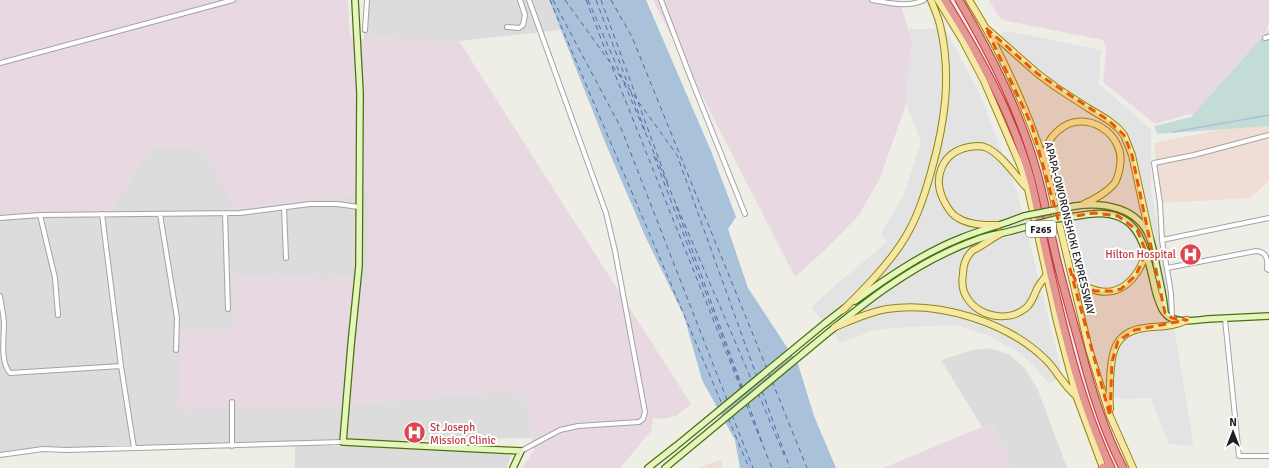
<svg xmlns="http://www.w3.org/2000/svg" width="1269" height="468" font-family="Signika,sans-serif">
<rect width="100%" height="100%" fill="#efeee6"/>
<path fill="#dddcdc" d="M365,0h184l12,30 -102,11 -95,-2z
M151,146l52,3 32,60 106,-12 29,-7 -1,90 -135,-3 76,131 194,-17 22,5 6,42 -254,5 -209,7 -56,3 -13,3v-238l108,-4z
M990,348l20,7 15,13 13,22 29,78h-55l-20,-44 -10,3 -41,-67 32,-10z
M295,445l108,3 108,7 -4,13h-212z"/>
<path fill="#efddd6" d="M1269,120v61l-19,17 -89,5 -7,-60z
M722,459v9h-24z"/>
<path fill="#e8d8e1" d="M0,0h348l2,37 14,2 95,2 232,363 -15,12 -12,3 -11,-1 -2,13 -31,37h-98l12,-18 -8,-53 -22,-6 -194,17 -132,2 2,-80 53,1 1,-54 135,3v-90l-28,7 -106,12 -32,-59 -52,-4 -43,68 -108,4z
M653,0h246l14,44 -5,21v31l-2,8 -26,74 -21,37 -31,32 -33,30z
M989,0h280v20l-21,86 -58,8 -35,10 -52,-42 3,-33 -3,-9 -96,-19 -8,-4z
M992,424l20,44h-129l99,-41z"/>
<path fill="#c4dcd7" d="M1269,30v96l-112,8 -3,-8 37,-9z"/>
<path fill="#e3e3e3" d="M909,29h36l36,67 36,96 46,185 -14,7 -15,-18 -16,-14 -31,-17 -33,-10 -48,2 -31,3 -34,13 -30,-36 27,-24 49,-41 -6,-9 23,-39 17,-52 -15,-38 2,-39 5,-21z
M1007,31l94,19 -2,34 52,45v59l43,258 -25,-2 -18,-46 -30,1 -15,-4 -17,-54 -57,-220 -17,-42 -23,-42z"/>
<path fill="#a9c2da" d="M549,0h97l65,151 25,66 -8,12 20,59 50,76 16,52 22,52h-96l-5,-28 -33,-60 -18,-64 -38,-78 -39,-91z"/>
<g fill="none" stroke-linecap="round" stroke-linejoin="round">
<path stroke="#a9c2da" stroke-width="1.5" d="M1173,132l96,-17"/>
<path stroke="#5166a9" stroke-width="1" stroke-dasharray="5 4" stroke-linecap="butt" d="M550,0l172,404
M553,0l68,128 106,272
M565,0l112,155 80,222
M586,0l24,62
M588,0l34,78
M596,0l33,87
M601,0l36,99
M611,0l21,37 135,332
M612,67l129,322
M624,83l128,298
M631,92l14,39
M638,102l30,82
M654,156l88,233
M676,206l67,183
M768,372l2,6
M772,381l35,87
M762,391l28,77
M758,393l26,62
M748,403l15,42
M746,404l26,64
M732,415l21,53
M728,418l21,50"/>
<defs>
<path id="minor" d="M661,0l29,76 55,138
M872,0c17,3 36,8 52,0
M507,27l12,1 4,-3 2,-10 -5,-15
M365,30l2,-30
M1265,38l4,-1
M0,63l233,-63
M284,207l2,51
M225,213l3,96
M102,214l19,152 13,82
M160,214l17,104 -1,32
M40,215l15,63 3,37
M0,218l40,-3 200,-2 70,-9h27l22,3
M1162,240l107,-22
M1167,268l89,-17c11,1 12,8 11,18l2,1
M0,296c1,9 4,19 4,28 0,13 -4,38 6,49l111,-7
M1172,318l-1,-25 -9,-53 -2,-37 -6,-40 40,-8 75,-20
M1225,319l14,137h30
M232,402v44
M521,451l39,-21 18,-4 61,-4 4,-3 2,-7 -30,-161 -9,-38 -77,-213
M0,455l43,-6 24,1 276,-8"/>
<path id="secondary" d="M355,0l5,93 -1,173 -8,79 -8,97 178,9 -8,17
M1075,206c29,-4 63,1 75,32 3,9 5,20 7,30 3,15 7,29 8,45
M1077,216c64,-14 67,28 79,77 3,9 6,21 15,25 11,5 26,2 37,1 20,-1 41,-2 61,-3
M855,301c33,-24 68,-48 106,-63 15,-6 32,-11 47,-16
M648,468l28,-22 148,-122 22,-17
M665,468c45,-37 90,-75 135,-112 54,-45 109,-92 176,-116 12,-5 24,-6 35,-9"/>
<path id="primary" d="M938,0l25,41 21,40 37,86 7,22 29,133 20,76 26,70
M969,0c32,51 57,107 76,164l44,185 21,67 23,52
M987,29l51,45 19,14 31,20 20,12 10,8 6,7 8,20 18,83
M1045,159c1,-13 4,-21 14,-29 26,-23 67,4 61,36 -1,6 -2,13 -6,18 -8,9 -19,15 -30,20
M997,225c-14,0 -27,0 -39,-7 -6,-3 -11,-11 -14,-17 -12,-23 -2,-49 25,-54 6,-1 12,-2 18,1 16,8 27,26 39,39
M1000,234c-7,4 -14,9 -21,13 -2,2 -5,2 -7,4 -6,6 -9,15 -9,23 -1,6 -1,12 1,18 10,24 42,32 62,16 7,-6 8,-14 12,-21 2,-4 6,-8 9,-13
M1073,275c4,7 9,10 16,13 30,13 50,-10 57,-36
M843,310c21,-21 42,-42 58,-66 15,-22 23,-47 30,-72 14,-49 21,-97 9,-147 -2,-8 -6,-17 -9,-25
M835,327c17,-7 34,-15 52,-18 52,-8 120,13 158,50 7,6 11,14 17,21 4,6 9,11 14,16
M1110,409c-1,-10 0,-19 0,-28 1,-26 3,-49 34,-53 15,-2 30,-1 43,-8"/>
<path id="motorway" d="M945,0c34,55 67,113 85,177 7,26 11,53 17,80 16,71 33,145 64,211
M959,0c32,55 61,111 78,173 8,29 13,59 20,88 7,28 15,57 23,85 11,42 23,83 43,122
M1103,467v1"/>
</defs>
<use href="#minor" stroke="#a3a3a3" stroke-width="6"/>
<use href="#secondary" stroke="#4b700c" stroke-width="8"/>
<use href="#primary" stroke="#908709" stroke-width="8"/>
<use href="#motorway" stroke="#d0303d" stroke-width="9"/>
<use href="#minor" stroke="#fff" stroke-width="4"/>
<use href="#secondary" stroke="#e4f6bd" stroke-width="5.5"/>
<use href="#primary" stroke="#f6e8a4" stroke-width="6"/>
<use href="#motorway" stroke="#e19892" stroke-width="7"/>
<defs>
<path id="secondary-bridge" d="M1008,222l16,-6 51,-10
M1011,231l45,-12 21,-3"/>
</defs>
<use href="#secondary-bridge" stroke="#4b700c" stroke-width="8" stroke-linecap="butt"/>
<use href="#secondary-bridge" stroke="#e4f6bd" stroke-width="5.5"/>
</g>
<path fill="#e8590c" fill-opacity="0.2" stroke="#e8590c" stroke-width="3" stroke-dasharray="8 5" stroke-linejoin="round" d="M986,28l52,46 70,46 16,15 8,20 33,158 7,5 15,2 -52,10 -17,11 -6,21 -2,54 -40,-147 6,12 7,5 12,5h17l9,-2 15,-14 10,-23 -9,-22 -19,-14 -24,-3 -36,6 -26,-93z"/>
<defs>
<symbol id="hospital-disc" viewBox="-11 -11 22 22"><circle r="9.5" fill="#e0444e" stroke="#fff"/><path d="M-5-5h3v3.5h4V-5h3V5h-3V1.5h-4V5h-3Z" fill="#fff"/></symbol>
</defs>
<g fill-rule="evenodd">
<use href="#hospital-disc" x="1178" y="242" width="25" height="25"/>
<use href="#hospital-disc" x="402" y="420" width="25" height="25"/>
</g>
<g text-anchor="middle" stroke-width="4" stroke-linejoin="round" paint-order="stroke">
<rect fill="#fff" stroke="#626262" stroke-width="1" x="1026" y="221" width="30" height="16" rx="3"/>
<g font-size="10" font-weight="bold" fill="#1f1f1f">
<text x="1041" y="233">F265</text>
</g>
<g font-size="11" fill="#1f1f1f" stroke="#fff">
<text transform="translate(1070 228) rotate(76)" y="4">APAPA-OWORONSHOKI EXPRESSWAY</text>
</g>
<g font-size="11" fill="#be3a42" stroke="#fff" text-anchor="end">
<text x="1176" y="258">Hilton Hospital</text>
<text x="430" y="431" text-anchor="start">St Joseph<tspan x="430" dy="13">Mission Clinic</tspan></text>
</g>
</g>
<g transform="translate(1233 432)" stroke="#ffffff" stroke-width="3" paint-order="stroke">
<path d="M0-3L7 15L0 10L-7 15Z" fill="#1f1f1f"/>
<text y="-6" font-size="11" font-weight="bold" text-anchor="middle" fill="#1f1f1f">N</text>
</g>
</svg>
